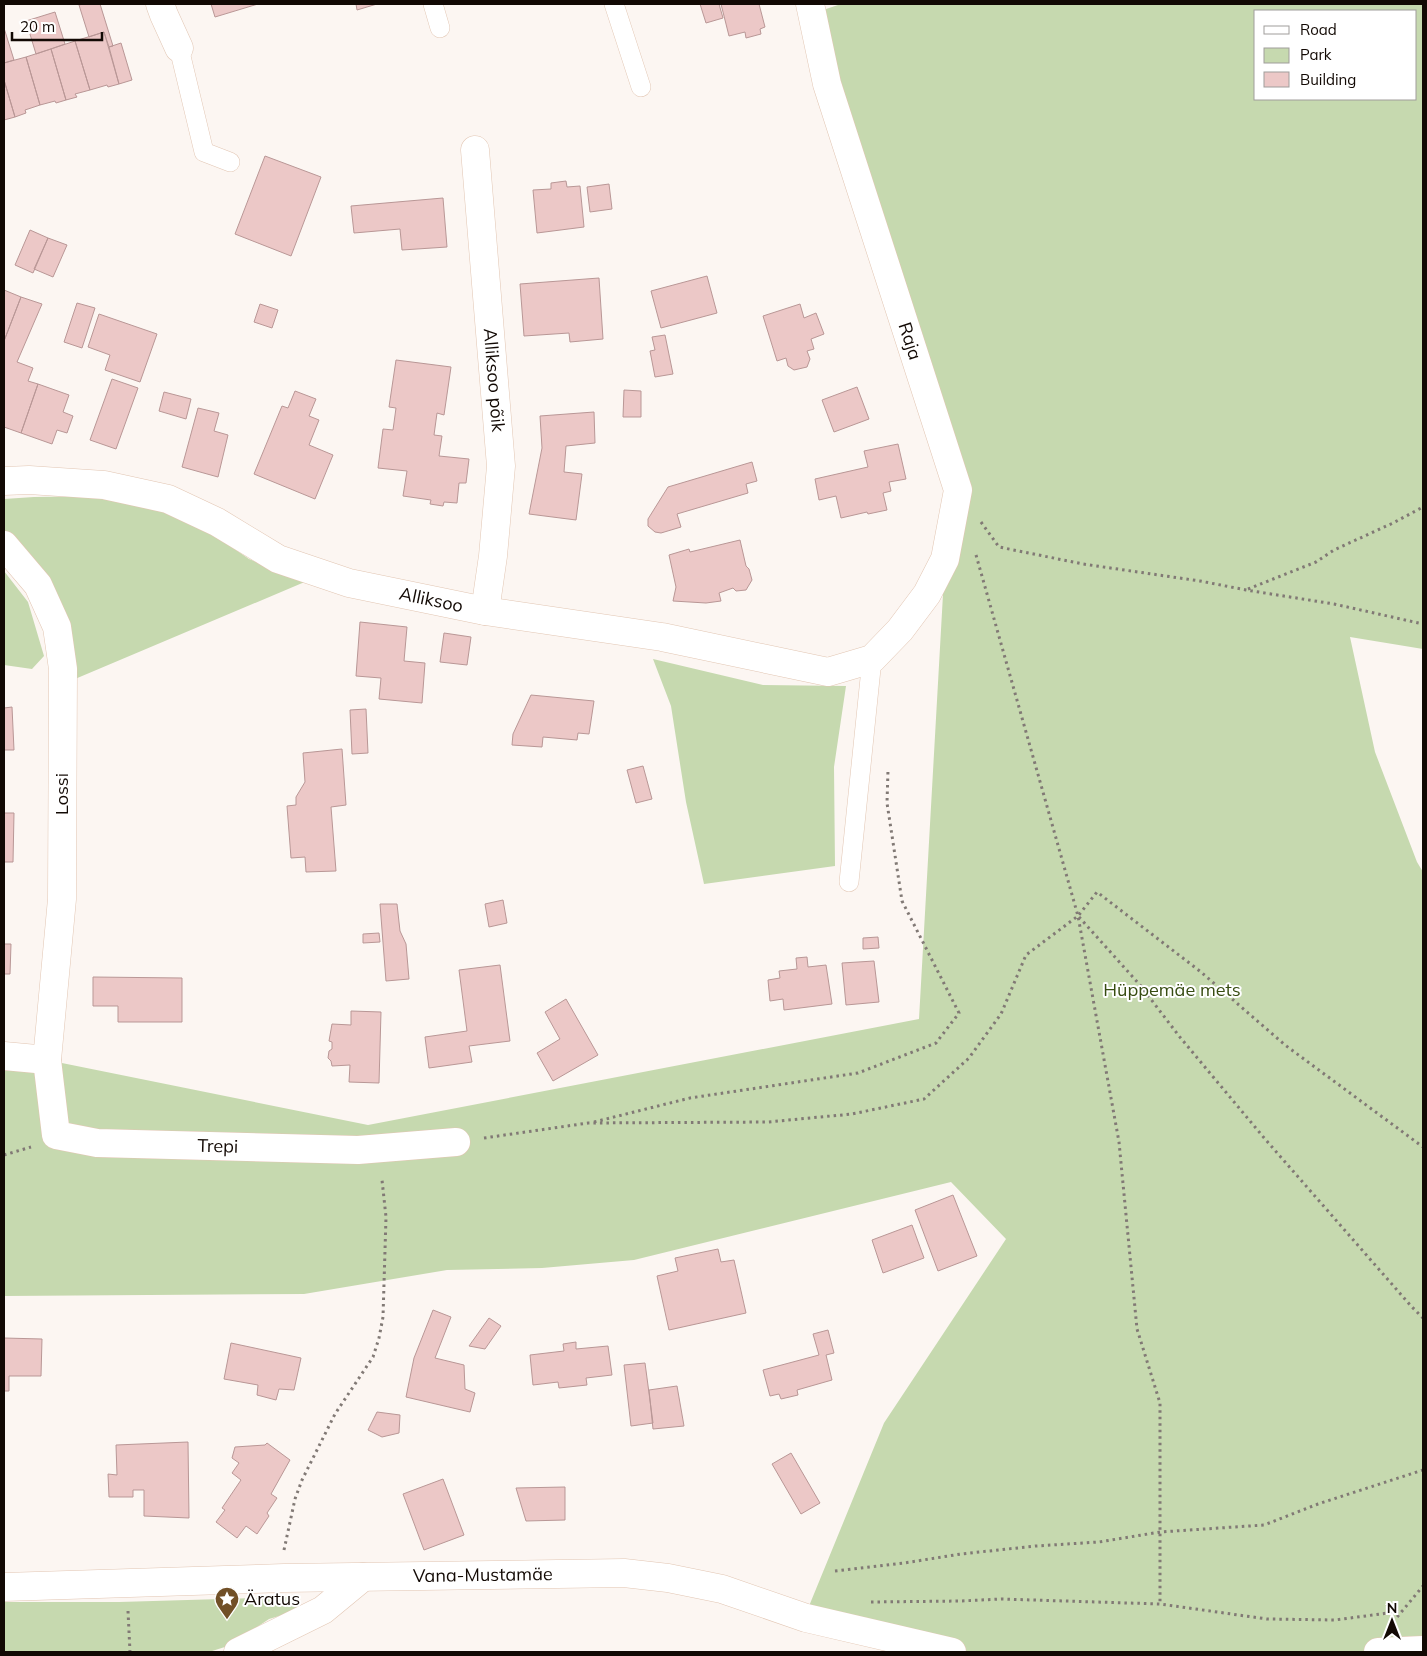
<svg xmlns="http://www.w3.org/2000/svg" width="1427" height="1656" font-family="Mulish,sans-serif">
<rect width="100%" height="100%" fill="#fcf6f2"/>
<path fill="#c6d9af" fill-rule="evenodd" d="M841,4h582v645l-73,-12 25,115 42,110 6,10v778l-45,2h-409l-162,-41 77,-188 122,-184 -55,-57 -317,78 -92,8 -95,2 -143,24 -300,2v-240l43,4 321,65 551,-106 26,-460 13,-69 -147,-476zM1256,11h160v88h-160z
M104,496l52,9 37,15 56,39 58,22 -232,98 -71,-148v-32l30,-2z
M4,571l24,31 16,54 -12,13 -28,-4z
M653,659l110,26 83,1 -12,81 1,99 -131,18 -18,-82 -15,-96z
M288,1597l11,6 -3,8 -27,8 -41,27 -19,6h-205v-50h115z"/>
<path fill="#ecc8c7" stroke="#b99796" d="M83,4h17l13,42 -4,1 -5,-15 -15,5 -10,-32z
M211,4h47l-43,13z
M356,4h21l-20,6z
M700,4h19l4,14 -17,5z
M721,4h38l6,23 -5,2 1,5 -15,4 -1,-6 -16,4z
M55,12l10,32 -29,10 -10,-33z
M4,28l10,32 -10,3z
M104,32l15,52 -11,3 -1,-2 -17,5 -15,-49z
M75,41l15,49 -15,4 2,3 -11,3 -15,-51z
M121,43l11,37 -13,4 -10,-37z
M51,49l15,51 -10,3 -1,-2 -15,4 -14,-48z
M26,57l14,48 -15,5 1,3 -11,4 -11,-37v-17z
M4,80l11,37 -11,3z
M265,156l56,21 -30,79 -56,-22z
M566,181l1,6 13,-1 4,41 -47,6 -4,-43 18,-1v-6z
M609,184l3,25 -22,3 -3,-25z
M443,198l4,49 -45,3 -2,-21 -46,4 -3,-27z
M30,230l18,8 -15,35 -18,-8z
M48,238l19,7 -14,32 -19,-8z
M707,276l10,37 -56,15 -10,-37z
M599,278l4,61 -33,3 -1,-9 -45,3 -4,-52z
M4,290l17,7 -17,44z
M21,297l21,7 -25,58 16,6 -5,13 10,3 -17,49 -17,-6v-86z
M77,303l18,5 -13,40 -18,-6z
M260,304l18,6 -6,18 -18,-6z
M800,304l4,14 12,-5 8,21 -13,5 3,10 -7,2 3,8 -3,8 -13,3 -6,-4 -2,-8 -9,3 -14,-45z
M99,314l58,20 -17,48 -35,-12 5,-15 -22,-8z
M665,335l8,39 -18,3 -5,-26 5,-1 -3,-13z
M396,360l55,7 -7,48 -7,-2 -3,22 8,1 -3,20 30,3 -3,24h-7l-2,20 -13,-1 -1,4 -13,-2 1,-4 -28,-4 4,-25 -29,-3 5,-39 10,1 3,-22 -7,-1z
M112,379l26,9 -22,61 -26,-9z
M38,384l31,11 -6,17 10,4 -6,17 -10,-3 -5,14 -31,-11z
M857,387l12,32 -35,13 -12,-32z
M624,390l17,1v26h-18z
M295,391l21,8 -7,17 10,4 -10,25 24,10 -18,44 -61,-25 28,-68 6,2z
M164,392l27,7 -5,20 -27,-8z
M198,408l21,5 -5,18 14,4 -10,42 -36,-10z
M594,412l1,31 -29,3 -2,26 18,2 -6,46 -47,-6 13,-66 -2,-32z
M898,444l8,35 -17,3 2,9 -8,2 4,17 -19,4 -1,-2 -26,6 -5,-22 -17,4 -4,-21 53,-12 -4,-16z
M752,462l5,19 -11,3 2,9 -71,21 4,13 -20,6 -6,-1 -7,-6v-7l20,-32z
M740,540l6,26 3,3 3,11 -6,10 -10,1 -3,-3 -14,5 2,8 -15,2 -33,-2 3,-14 -7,-32 20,-6 1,3z
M360,622l47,5 -3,34 21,2 -3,40 -43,-4 2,-21 -25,-2z
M444,633l27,4 -4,28 -27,-3z
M531,695l63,6 -5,33 -11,-1 -1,7 -34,-3 -1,10 -30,-2 1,-11z
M12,707l2,43h-10v-42z
M366,709l2,44 -16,1 -2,-44z
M342,749l4,56 -15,2 5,64 -30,1 -1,-15 -14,1 -4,-52 9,-1v-8l9,-15 -2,-29z
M643,766l9,33 -16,4 -9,-33z
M4,813h10l-1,49h-9z
M503,900l4,23 -18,4 -4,-23z
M380,904h17l3,27 6,13 3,35 -23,2z
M379,933l1,9 -17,1v-9z
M878,937l1,11 -16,1v-11z
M4,944h7l-1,30h-6z
M807,957l1,10 18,-2 6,39 -48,6 -1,-11 -13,2 -2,-21 12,-2 -1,-7 18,-2 -1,-11z
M874,961l5,41 -33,3 -4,-42z
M500,965l10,76 -41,5 3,16 -43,6 -4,-31 42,-6 -8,-61z
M93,977l89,1v44h-64v-16h-25z
M566,999l32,56 -45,26 -16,-28 23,-14 -15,-27z
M351,1011l30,1 -2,71 -30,-1 1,-17 -18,1 -1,-5 -3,-3 1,-7 3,-2v-7l-3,-1 3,-17 19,1z
M953,1195l24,61 -39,15 -23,-61z
M912,1225l12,33 -41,15 -11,-33z
M718,1249l3,13 13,-2 12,53 -77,17 -12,-54 21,-5 -3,-13z
M433,1310l18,7 -16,41 29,7 1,24 10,4 -5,19 -64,-15 8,-39z
M489,1318l12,8 -16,23 -16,-3z
M828,1330l6,23 -8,2 6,25 -35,10 1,5 -17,4 -2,-5 -9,2 -7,-26 56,-15 -6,-21z
M4,1338l38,1 -1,37h-32v15h-5z
M576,1342v7l32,-3 4,29 -26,3 1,7 -28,3 -1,-6 -25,3 -3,-30 34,-4 -1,-7z
M231,1343l70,15 -7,32 -15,-1 -3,11 -19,-5 1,-10 -34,-6z
M645,1363l8,60 -22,3 -7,-61z
M677,1386l7,40 -31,3 -4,-39z
M377,1412l23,3 -1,18 -17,4 -14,-7z
M188,1442l1,76 -45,-2v-26h-11v7h-24l-1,-23 9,1 -1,-30z
M267,1443l23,17 -19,34 6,4 -10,15 2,3 -12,18 -11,-8 -9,12 -21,-16 9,-12 -3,-2 19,-28 -9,-7 7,-10 -7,-5 3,-11 30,-2z
M791,1453l29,50 -19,11 -29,-50z
M443,1479l21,56 -40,15 -21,-56z
M565,1487v33l-39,1 -10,-33z"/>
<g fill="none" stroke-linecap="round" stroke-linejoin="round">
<defs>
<path id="lane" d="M433,4l7,24
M614,4l27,83
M179,48l25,104 26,10
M849,882l23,-223"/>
<g id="street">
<path d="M160,4l4,11 15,33"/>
<path id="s1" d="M475,150l26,316 -8,90 -8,55"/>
<path id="s2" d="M4,481l25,-1 75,5 64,14 49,23 61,37 71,24 136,28 177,26 166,35 44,-13 28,-29 27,-36 18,-35 13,-69 -131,-406 -17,-80"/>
<path id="s3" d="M4,545l34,40 19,42 6,42 -1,230 -15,161 9,75 41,8 261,7 98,-8"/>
<path d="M4,1056l43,4"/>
<path id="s4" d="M4,1587l280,-9 340,-5 44,5 54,11 84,29 146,34"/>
<path d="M238,1652l85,-42 40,-33"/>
<path d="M1378,1652l45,-2"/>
</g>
</defs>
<use href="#lane" stroke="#e2c6b3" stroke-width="20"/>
<use href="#street" stroke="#e2c6b3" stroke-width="29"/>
<path stroke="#817975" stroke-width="3" stroke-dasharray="2.5 4" stroke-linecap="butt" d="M981,522l18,25 84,17 117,17 46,9 88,14 89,20
M976,555l102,361 41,226 18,187 23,74v201
M1248,589l68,-27 18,-12 59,-27 30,-16
M1079,917l61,68 39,51 86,103 146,167 12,12
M594,1122l96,-24 168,-25 78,-30 23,-30 -57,-112 -15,-98 1,-33
M484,1138l104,-15 180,-1 84,-8 72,-15 45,-41 32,-44 25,-59 52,-39 19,-24 104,80 84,73 138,102
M4,1155l27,-8
M284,1550l11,-51 7,-19 33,-66 38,-57 6,-19 4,-21 3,-100 -4,-37 -1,-3
M835,1571l69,-8 57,-9 75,-8 63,-4 61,-10 104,-7 54,-21 105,-34
M871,1602l90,-1 40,-2 159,5 107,15 68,1 68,-9
M128,1611l2,41
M1393,1622l30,-36"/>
<use href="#lane" stroke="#fff" stroke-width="19"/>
<use href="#street" stroke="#fff" stroke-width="28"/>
</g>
<defs>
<symbol id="sight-pin" viewBox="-11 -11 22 30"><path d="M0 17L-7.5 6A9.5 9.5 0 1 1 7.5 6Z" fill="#715027" stroke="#fff"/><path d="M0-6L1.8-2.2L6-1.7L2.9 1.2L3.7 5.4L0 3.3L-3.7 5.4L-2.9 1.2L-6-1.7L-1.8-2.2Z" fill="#fff"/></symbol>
</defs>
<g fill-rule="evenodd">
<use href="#sight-pin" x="213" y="1585" width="28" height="38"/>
</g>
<g text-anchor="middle" stroke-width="4" stroke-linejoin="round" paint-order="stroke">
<g font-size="18" fill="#120904" stroke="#fff">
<text transform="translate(910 341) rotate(72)" y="6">Raja</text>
<text dy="6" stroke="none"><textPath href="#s1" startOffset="231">Alliksoo põik</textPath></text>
<text dy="6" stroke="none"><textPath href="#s2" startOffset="450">Alliksoo</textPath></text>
<text transform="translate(62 794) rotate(-90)" y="6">Lossi</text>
<text dy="6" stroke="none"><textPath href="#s3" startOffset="771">Trepi</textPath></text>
<text dy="6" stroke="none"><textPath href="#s4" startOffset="479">Vana-Mustamäe</textPath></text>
</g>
<g font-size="18" fill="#374c11" stroke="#fff">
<text x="1172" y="996">Hüppemäe mets</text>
</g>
<g font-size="18" fill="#120904" stroke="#fff" text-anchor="start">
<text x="244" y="1605">Äratus</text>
</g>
</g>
<rect width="1427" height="1656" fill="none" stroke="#120904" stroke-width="10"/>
<rect x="1254" y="10" width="162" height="90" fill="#ffffff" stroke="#a09d9b"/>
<rect x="1264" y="26" width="25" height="8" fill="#ffffff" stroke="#a09d9b"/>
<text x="1300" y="35" font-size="15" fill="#120904">Road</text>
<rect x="1264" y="48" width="25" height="15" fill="#c6d9af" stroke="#a09d9b"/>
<text x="1300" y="60" font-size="15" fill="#120904">Park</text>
<rect x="1264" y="72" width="25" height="15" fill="#ecc8c7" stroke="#a09d9b"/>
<text x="1300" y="85" font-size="15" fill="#120904">Building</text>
<g transform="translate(1392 1621)" stroke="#ffffff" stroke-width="4" paint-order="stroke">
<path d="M0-4L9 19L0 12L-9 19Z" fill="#120904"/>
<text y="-8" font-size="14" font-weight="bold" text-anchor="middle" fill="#120904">N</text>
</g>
<path d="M12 32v8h90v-8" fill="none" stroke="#120904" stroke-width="2.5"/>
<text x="20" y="32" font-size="15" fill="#120904" stroke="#ffffff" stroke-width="4" paint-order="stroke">20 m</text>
</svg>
